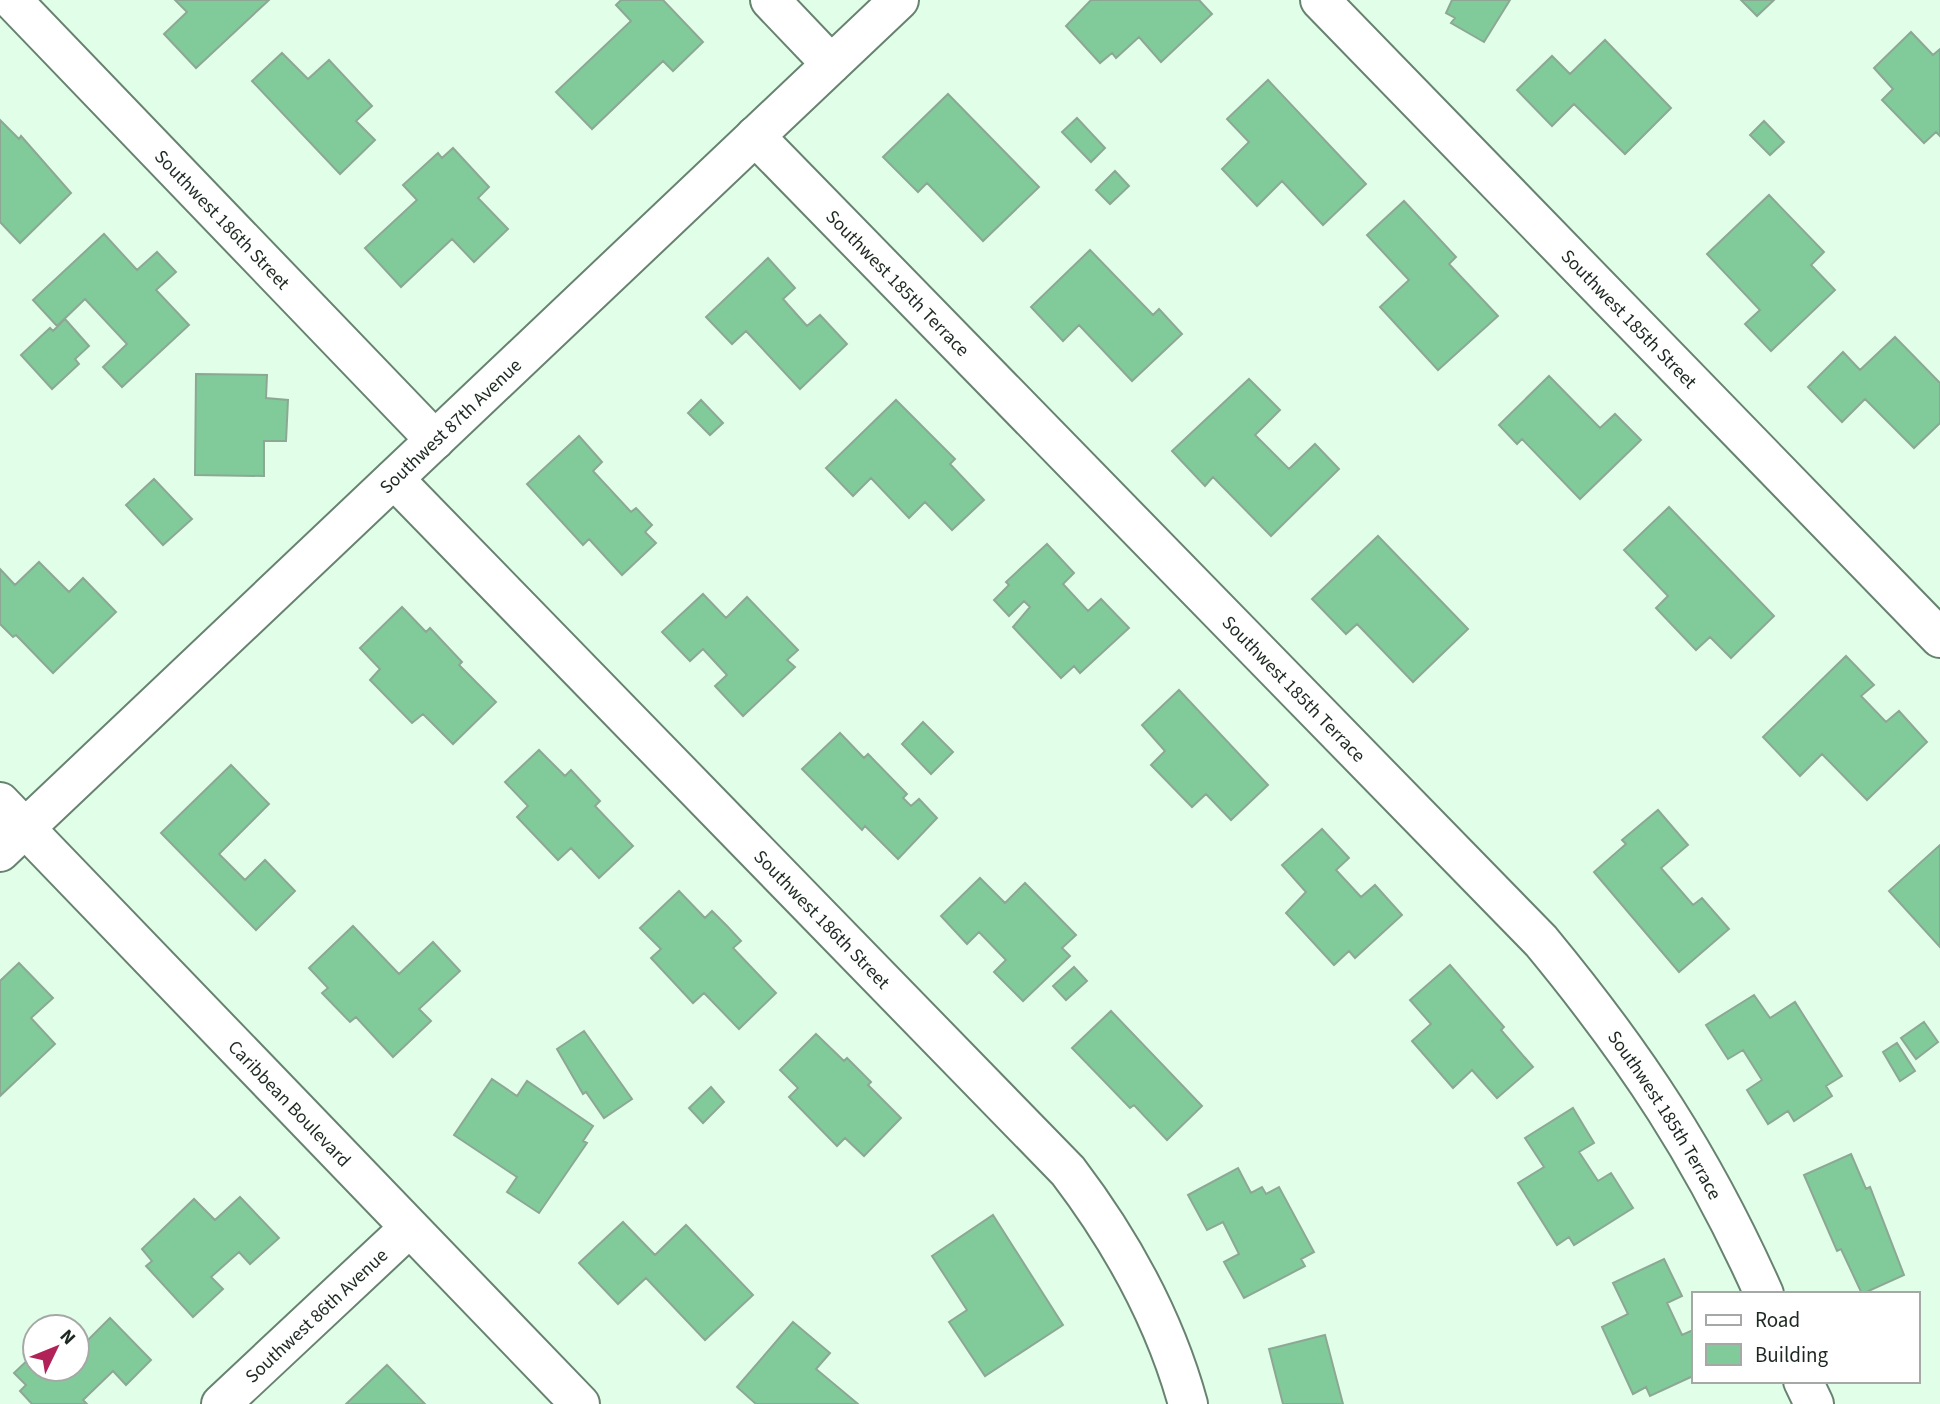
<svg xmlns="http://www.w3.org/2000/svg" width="1940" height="1404" font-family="'Source Sans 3',sans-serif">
<rect width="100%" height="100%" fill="#e1fee9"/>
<path fill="#81cb9a" stroke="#8ca894" stroke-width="2" d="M175,0h94l-73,68 -32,-34 23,-22z
M621,0h42l40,42 -30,29 -10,-10 -71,68 -36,-37 75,-71 -15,-16z
M1091,0h108l13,14 -51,48 -22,-25 -23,21 -4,-5 -12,10 -34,-37z
M1452,0h58l-26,42 -33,-19 4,-5 -9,-5z
M1741,0h33l-17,16z
M1911,32l22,23 7,-6v87l-4,-4 -12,11 -42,-43 11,-11 -19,-21z
M1605,40l66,68 -46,46 -51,-50 -22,22 -35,-36 35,-34 18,18z
M282,53l26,26 21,-19 43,46 -16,15 19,19 -35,34 -88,-93z
M1268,80l98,104 -43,41 -41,-44 -25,25 -35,-37 27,-27 -22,-23z
M948,94l91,93 -56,54 -56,-58 -9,9 -35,-35z
M1077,118l28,30 -14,14 -29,-30z
M0,120l19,19 2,-3 50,57 -51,50 -20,-21z
M1764,121l20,21 -14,13 -20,-20z
M453,148l36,39 -11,11 30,31 -34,33 -22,-23 -51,48 -36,-39 52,-48 -14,-15 35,-32 4,5z
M1115,171l14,15 -19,18 -14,-14z
M1769,195l55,57 -13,13 24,25 -64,61 -26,-27 15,-14 -53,-56z
M1404,201l52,56 -7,7 49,52 -60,54 -58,-63 29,-27 -42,-45z
M104,234l33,36 20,-18 19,20 -20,18 33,35 -67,62 -19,-20 24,-23 -42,-45 -28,27 -24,-26z
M1090,250l63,65 6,-6 23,25 -50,47 -53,-56 -16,16 -32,-34z
M768,258l27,30 -12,11 24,27 13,-11 27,29 -47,45 -54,-58 -14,13 -26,-27z
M65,319l24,27 -14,13 4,5 -27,25 -31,-34 29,-27 3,3z
M1895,337l45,46v40l-26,25 -49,-49 -23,23 -34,-35 35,-35 17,18z
M196,374l71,1 -1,23 22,2 -2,41h-22v35l-69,-1z
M1549,376l51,52 15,-14 26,26 -61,59 -58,-60 -5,5 -18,-19z
M1249,379l31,31 -25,25 34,34 26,-25 24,25 -68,67 -58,-59 -8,9 -33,-35z
M701,400l22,23 -13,12 -22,-22z
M896,400l59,59 -5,5 34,36 -32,30 -27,-28 -16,16 -38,-40 -18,18 -27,-28z
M579,436l23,26 -9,9 38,41 5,-4 16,17 -7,7 11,11 -34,32 -33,-36 -6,6 -56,-61z
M154,479l38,40 -29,26 -37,-40z
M1669,507l105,109 -43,42 -21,-21 -14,13 -40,-42 12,-12 -44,-46z
M1378,536l90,93 -55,53 -56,-58 -11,10 -34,-35z
M1047,544l27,29 -11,11 25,27 13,-12 28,29 -49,45 -6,-7 -13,12 -48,-51 17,-20 -6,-6 -15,15 -15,-16 15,-15 -3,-3z
M39,562l30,30 14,-14 33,34 -63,61 -37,-38 -3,2 -13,-13v-55l15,16z
M703,594l23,24 21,-21 51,53 -11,10 8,7 -52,49 -28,-30 12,-11 -24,-26 -13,12 -28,-29z
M402,607l24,25 4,-4 32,34 -3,3 37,37 -43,42 -30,-30 -11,9 -42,-43 10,-11 -20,-21z
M1846,656l28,29 -13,11 25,26 13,-11 28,31 -60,58 -45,-46 -22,22 -37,-39z
M1179,690l89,95 -37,35 -25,-26 -14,13 -41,-42 14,-14 -23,-26z
M923,722l30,30 -22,22 -29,-30z
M840,733l24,25 4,-4 39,40 -4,4 8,8 8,-7 18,19 -39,41 -33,-33 -3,4 -60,-61z
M539,750l26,26 6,-6 29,31 -5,5 38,40 -34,32 -28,-30 -13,12 -41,-43 11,-11 -23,-24z
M231,765l38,39 -50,50 26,26 20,-20 30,31 -39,39 -95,-97z
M1658,810l30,35 -27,23 32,37 9,-7 27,31 -50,43 -85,-100 32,-28 -4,-4z
M1322,829l27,29 -13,12 25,27 14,-12 27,30 -47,43 -6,-7 -15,14 -48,-52 20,-21 -24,-27z
M1940,845v102l-51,-56z
M980,878l25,25 20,-20 51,52 -14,13 8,8 -47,45 -29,-29 12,-12 -27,-28 -12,12 -26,-28z
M679,891l26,27 7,-7 15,15 14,15 -8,7 43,45 -37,36 -35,-36 -11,10 -42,-45 10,-9 -21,-21z
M353,926l46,48 34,-32 27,29 -41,38 12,12 -38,36 -37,-40 -6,5 -28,-29 6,-5 -19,-20z
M19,963l34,35 -22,20 24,26 -55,52v-115z
M1450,965l54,62 -3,3 32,37 -36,31 -25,-28 -19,18 -41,-47 19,-17 -21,-24z
M1074,967l13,14 -21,19 -13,-14z
M1754,995l16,23 25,-16 47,74 -16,10 6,10 -38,25 -6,-10 -20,13 -21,-34 15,-10 -19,-30 -15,9 -22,-34z
M1111,1011l91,95 -35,34 -33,-35 -4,3 -58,-60z
M1924,1022l14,20 -22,17 -15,-21z
M584,1031l48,68 -28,19 -18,-26 -3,2 -26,-45z
M816,1034l28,27 3,-3 24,24 -3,3 33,33 -37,38 -19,-18 -8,8 -48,-49 9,-9 -18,-18z
M1897,1043l18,28 -15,10 -17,-29z
M492,1079l25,17 10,-15 66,45 -10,15 4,2 -48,70 -32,-21 10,-15 -63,-42z
M711,1087l13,15 -21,21 -14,-15z
M1573,1108l21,35 -15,9 19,29 13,-8 22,35 -59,37 -5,-8 -12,8 -39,-62 26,-16 -19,-29z
M1851,1154l15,35 4,-2 34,88 -42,19 -21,-45 -4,2 -33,-76z
M1238,1168l13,25 11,-6 4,7 13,-7 35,65 -13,7 4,7 -61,32 -20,-36 15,-8 -16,-32 -16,8 -19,-35z
M240,1197l39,41 -29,26 -11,-12 -28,25 12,12 -30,28 -47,-51 6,-5 -10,-12 52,-50 21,21z
M993,1215l70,110 -78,51 -36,-54 18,-12 -35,-54z
M623,1222l32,33 31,-30 67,70 -48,45 -59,-62 -28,26 -39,-41z
M1664,1259l18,37 -15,7 15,32 11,-5v46l-43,20 -4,-9 -13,7 -31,-67 26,-13 -15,-31z
M110,1318l41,42 -25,25 -13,-14 -30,29 4,4h-55l-12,-13 6,-6 -12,-12 21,-20v16h42v-39l10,11z
M793,1322l37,31 -14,16 42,35h-102l-19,-17z
M1325,1335l18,69h-60l-14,-55z
M387,1365l38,39h-79z"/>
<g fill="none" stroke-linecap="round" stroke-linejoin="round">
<defs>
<g id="minor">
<path id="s1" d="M12,0l423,440"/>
<path d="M770,0l61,64"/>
<path id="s2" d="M1320,0l620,638"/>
<path id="s3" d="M755,136l786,805c95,115 162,216 223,353"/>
<path id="s4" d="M394,479l674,692c54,71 96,146 120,233"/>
<path id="s5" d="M0,802l580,602"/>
<path id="s6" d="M0,852l899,-852"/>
<path d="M1803,1381l11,23"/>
<path id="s7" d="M221,1404l188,-176"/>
</g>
</defs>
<use href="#minor" stroke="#688270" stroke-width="42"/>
<use href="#minor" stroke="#fff" stroke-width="38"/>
</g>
<g text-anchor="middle" stroke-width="5" stroke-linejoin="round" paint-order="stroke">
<g font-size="19" fill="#1d2820" stroke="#fff">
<text dy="7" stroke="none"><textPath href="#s1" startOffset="304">Southwest 186th Street</textPath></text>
<text dy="7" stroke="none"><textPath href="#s3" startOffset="205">Southwest 185th Terrace</textPath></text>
<text dy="7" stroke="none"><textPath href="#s2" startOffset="444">Southwest 185th Street</textPath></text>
<text dy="7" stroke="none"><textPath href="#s6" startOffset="620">Southwest 87th Avenue</textPath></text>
<text dy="7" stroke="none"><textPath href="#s3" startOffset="772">Southwest 185th Terrace</textPath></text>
<text dy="7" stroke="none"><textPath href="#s4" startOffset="614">Southwest 186th Street</textPath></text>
<text dy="7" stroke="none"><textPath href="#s5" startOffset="418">Caribbean Boulevard</textPath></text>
<text dy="7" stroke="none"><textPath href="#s3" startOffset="1339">Southwest 185th Terrace</textPath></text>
<text dy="7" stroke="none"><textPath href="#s7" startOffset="130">Southwest 86th Avenue</textPath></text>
</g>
</g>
<rect x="1692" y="1292" width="228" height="91" fill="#ffffff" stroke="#a5a9a6" stroke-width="2"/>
<rect x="1706" y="1315" width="35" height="10" fill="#ffffff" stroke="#a5a9a6" stroke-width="2"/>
<text x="1755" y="1327" font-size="21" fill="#1d2820">Road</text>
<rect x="1706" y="1344" width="35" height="21" fill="#81cb9a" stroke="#a5a9a6" stroke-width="2"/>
<text x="1755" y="1362" font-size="21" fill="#1d2820">Building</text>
<g transform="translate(56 1348) rotate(47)"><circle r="33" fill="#ffffff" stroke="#a5a9a6" stroke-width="2"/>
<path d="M0-5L12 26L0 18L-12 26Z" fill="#b12258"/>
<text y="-10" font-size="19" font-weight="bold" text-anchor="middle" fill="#1d2820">N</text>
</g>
</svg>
